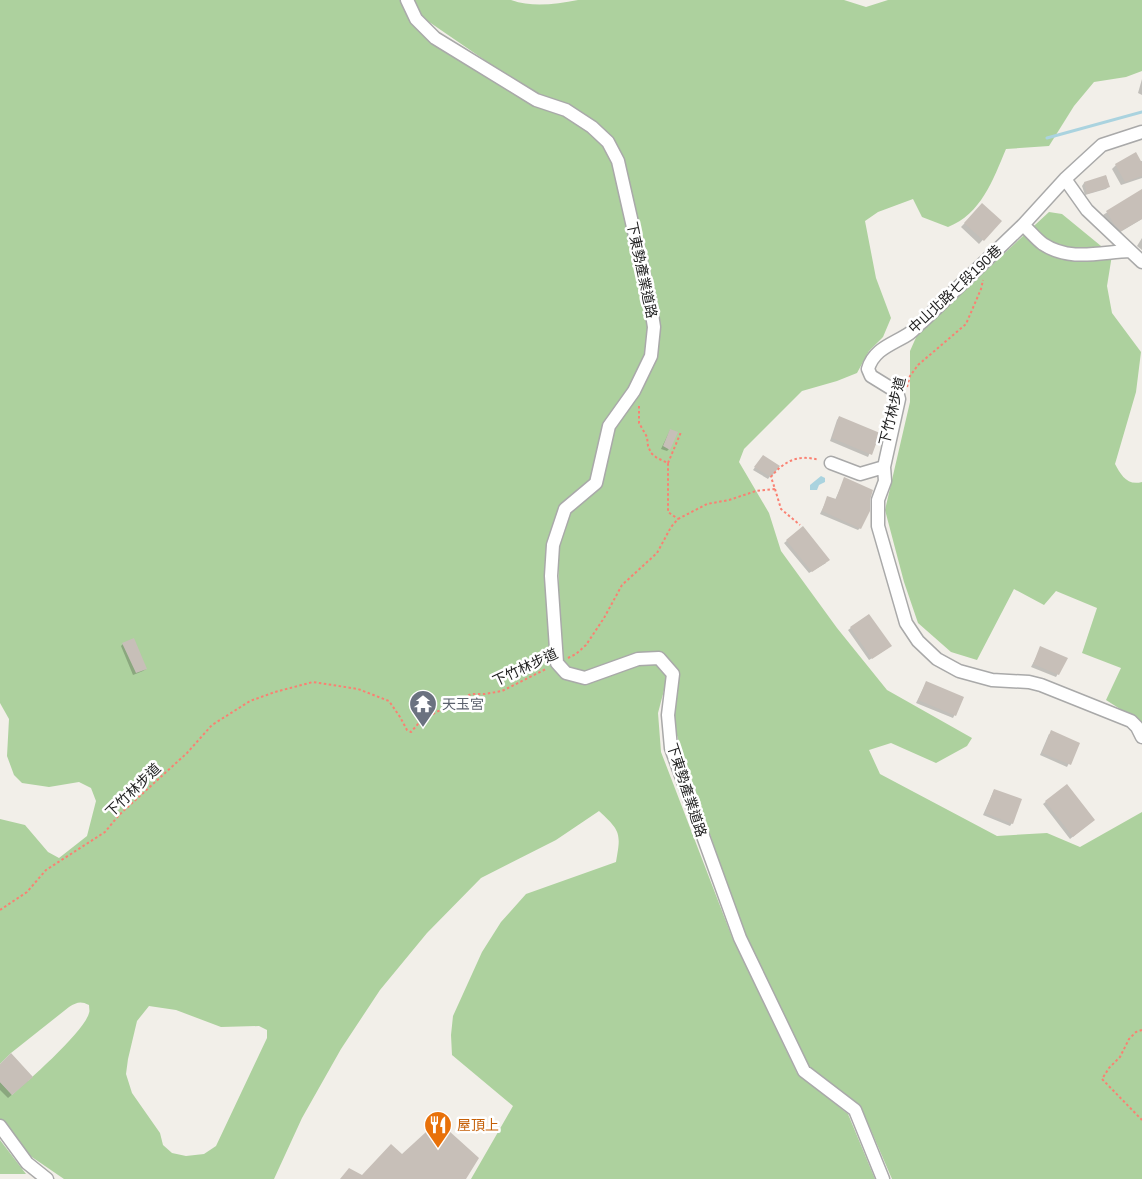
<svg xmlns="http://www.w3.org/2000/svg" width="1142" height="1179" font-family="Arial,'Noto Sans TC',sans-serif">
<rect width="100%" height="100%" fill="#f2efe9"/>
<path fill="#add19e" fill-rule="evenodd" d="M0,0h402l11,22 151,90 40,32 11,20 34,161 -3,31 -15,28 -27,39 -12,57 -42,63 15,133 73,-13 19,-2 11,14 -10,38 3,39 71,185 65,136 51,41 27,65h-404l42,-73 -61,-51 -1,-20 2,-19 29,-64 19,-30 25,-28 90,-32c5,-28 5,-31 -17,-51l-43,29 -75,38 -54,55 -47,57 -39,59 -39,69 -28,61h-210l-38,-26 -26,-34v-37l12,13c17,-15 72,-63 77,-82 1,-2 0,-5 0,-8 -8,-4 -12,-3 -20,2l-58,46 -11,11v-245l25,6 23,27 11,6 28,-22 9,-35 -5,-13 -12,-6 -30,5 -27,-4 -8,-8 -7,-19 2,-37 -9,-16zM149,1006l27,4 45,17 38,-1 8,4v8l-51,108 -12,8 -18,2 -14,-3 -9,-8 -3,-12 -28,-40 -6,-19 2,-15 9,-38z
M412,0h99c23,8 44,4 67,0h266l22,7 22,-7h254v71l-16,6 -32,5 -20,24 -25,40 -43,3c-13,31 -25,65 -58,78l-26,-10 -9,-18 -35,13 -13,9 11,57 15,40 -8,19 -14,14 -12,22 -20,8 -35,10 -58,58 -5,13 30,51 12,38 56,77 50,62 85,48 -5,8 -31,17 -45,-20 -22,7 11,24 117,62 50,-3 33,14 62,-35v367h-250l-32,-74 -52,-39 -63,-129 -64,-188 -10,-34 5,-43 -15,-17 -75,19 -19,-5 -7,-10 -2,-114 12,-33 31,-28 13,-57 42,-69 -43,-217 -76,-45 -118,-81z
M1049,212l13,2 50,41 -5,31 5,27 29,39 -5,40 -21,72c6,11 12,22 27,18v241l-36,-23 15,-32 -39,-15 15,-45 -41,-17 -12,14 -30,-16 -37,71 -26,-8 -33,-29 -14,-41 -19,-72 25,-108v-51l8,-18z
M0,1140l26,34h-26z"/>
<path fill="#aad3df" d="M821,476l4,2v4l-6,3 -2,5h-7v-5z"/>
<path fill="#0003" d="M1142,79v16l-4,-2z
M1142,161v17l-21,7 -9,-16 4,-4z
M1106,176l3,10 -3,3 -21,6 -3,-9 2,-3z
M1142,190v29l-25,15 -7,-6 -7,-13z
M982,205l18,16 -21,23 -18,-17z
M1142,238v12l-5,-4z
M839,417l39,17 -10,23 -38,-16 7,-21z
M670,430l-1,19 -2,2 -6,-2z
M761,459l17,7 -10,13 -15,-9z
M845,478l15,50 -2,2 -38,-16 8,-17 7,3z
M803,528l23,35 -17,10 -25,-30z
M869,615l19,33 -19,12 -21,-30z
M123,644l23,25 -3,2 -10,4 -12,-29z
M1041,648l25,11 -10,18 -25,-10z
M926,683l37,15 -10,20 -37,-15z
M1049,734l30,9 -12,24 -27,-12z
M1066,786l25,36 -21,17 -27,-35z
M994,790l18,33 -2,3 -27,-11z
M0,1066l28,15 -20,17 -8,-8z"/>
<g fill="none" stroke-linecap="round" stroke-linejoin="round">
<path stroke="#aad3df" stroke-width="3" d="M1047,138l95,-26"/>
</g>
<path fill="#c7bfb8" d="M1136,152l6,11v13l-17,6 -10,-18z
M1106,175l4,12 -23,7 -3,-12z
M1142,189v30l-21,12 -7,-7 -8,-13z
M982,203l20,18 -18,20 -20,-18z
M839,416l41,17 -8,22 -40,-17z
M670,429l8,3 -8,18 -7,-4z
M763,455l17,11 -9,11 -17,-10z
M844,477l29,13 -3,10v11l-9,18 -39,-18 5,-15 9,3z
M803,526l27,34 -18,12 -26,-32z
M869,614l23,32 -20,13 -22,-32z
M134,638l13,31 -11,4 -14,-30z
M1040,646l28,12 -9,17 -26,-11z
M926,681l38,16 -8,19 -38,-16z
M1051,730l29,13 -9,22 -29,-12z
M1067,784l28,36 -22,17 -28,-36z
M994,789l28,10 -9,25 -28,-11z
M11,1053l22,24 -21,18 -12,-13v-18z
M438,1121l41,37 -13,21h-126l9,-11 13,7 29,-31 11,10z"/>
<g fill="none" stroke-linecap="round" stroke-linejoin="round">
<defs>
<path id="minor" d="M407,0l9,19 19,19 101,62 30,10 26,17 16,15 10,19 32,141 4,25 -3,29 -17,35 -25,35 -13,57 -31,26 -12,36 -2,31 6,87 9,10 19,5 53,-19 21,-1 14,16 -5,41 3,33 69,190 64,133 51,39 28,69
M1142,132l-40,13 -37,34 -42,46 -101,97c-4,3 -8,8 -12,11 -16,11 -36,15 -42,36l3,7 26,16 2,7 -15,68 1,14 -7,19v26l28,97 12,18 19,18 22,12 33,9 37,2 12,3 90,36 6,6 5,10
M1065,179l22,31 55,52
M1023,225c7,6 13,14 20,19 27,18 58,8 87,7
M831,463l29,11 24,-7
M0,1126l27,37 20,16"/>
</defs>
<use href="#minor" stroke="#a9a9a9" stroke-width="15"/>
<path stroke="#fa8072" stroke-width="2" stroke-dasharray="2.5 2.5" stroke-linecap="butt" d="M907,387l3,-11 8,-11 48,-41 15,-35 2,-9
M639,406v17l8,14 1,9 3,7 6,5 11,5v49l10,7
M668,463l13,-31
M775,489l6,20 19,16
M568,658l8,-4 10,-9 18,-27 18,-33 35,-32 14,-26 7,-8 29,-15 22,-4 27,-9 19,-2 -4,-12c13,-16 27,-23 48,-17
M0,910l27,-18 19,-22 59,-38 14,-17 68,-62 25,-28 38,-24 25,-9 38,-10 45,7 31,12 11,16 7,13 4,2 7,-8 11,-8 42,-22h14l17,-3 44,-22
M1142,1030l-6,2 -7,7 -9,18 -11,11 -7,11 40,41"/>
<use href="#minor" stroke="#fff" stroke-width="12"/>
</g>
<defs>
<symbol id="temple-pin" viewBox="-11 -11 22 30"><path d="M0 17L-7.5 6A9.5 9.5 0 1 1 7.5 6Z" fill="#6b7280" stroke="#fff"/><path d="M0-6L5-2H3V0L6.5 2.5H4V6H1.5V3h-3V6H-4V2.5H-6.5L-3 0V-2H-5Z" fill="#fff"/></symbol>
<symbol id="restaurant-pin" viewBox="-11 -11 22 30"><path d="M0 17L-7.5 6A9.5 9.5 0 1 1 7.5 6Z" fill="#e8710a" stroke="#fff"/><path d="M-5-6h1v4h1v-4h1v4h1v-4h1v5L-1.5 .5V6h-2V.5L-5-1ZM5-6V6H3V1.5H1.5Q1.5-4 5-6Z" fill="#fff"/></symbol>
</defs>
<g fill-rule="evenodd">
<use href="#temple-pin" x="407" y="688" width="32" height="43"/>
<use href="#restaurant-pin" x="422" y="1109" width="32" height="43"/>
</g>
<g text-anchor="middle" stroke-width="5" stroke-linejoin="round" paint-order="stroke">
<g font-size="14" fill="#222" stroke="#fff">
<text transform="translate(642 270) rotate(78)" y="5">下東勢產業道路</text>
<text transform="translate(955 289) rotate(-43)" y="5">中山北路七段190巷</text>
<text transform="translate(892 411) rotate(-76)" y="5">下竹林步道</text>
<text transform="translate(525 667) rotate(-25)" y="5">下竹林步道</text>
<text transform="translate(133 790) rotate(-44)" y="5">下竹林步道</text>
<text transform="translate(687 790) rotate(72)" y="5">下東勢產業道路</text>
</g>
<g font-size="14" fill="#5b616d" stroke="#fff" text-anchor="start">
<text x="442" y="709">天玉宮</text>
</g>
<g font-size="14" fill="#c56008" stroke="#fff" text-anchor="start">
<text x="457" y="1130">屋頂上</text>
</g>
</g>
</svg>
